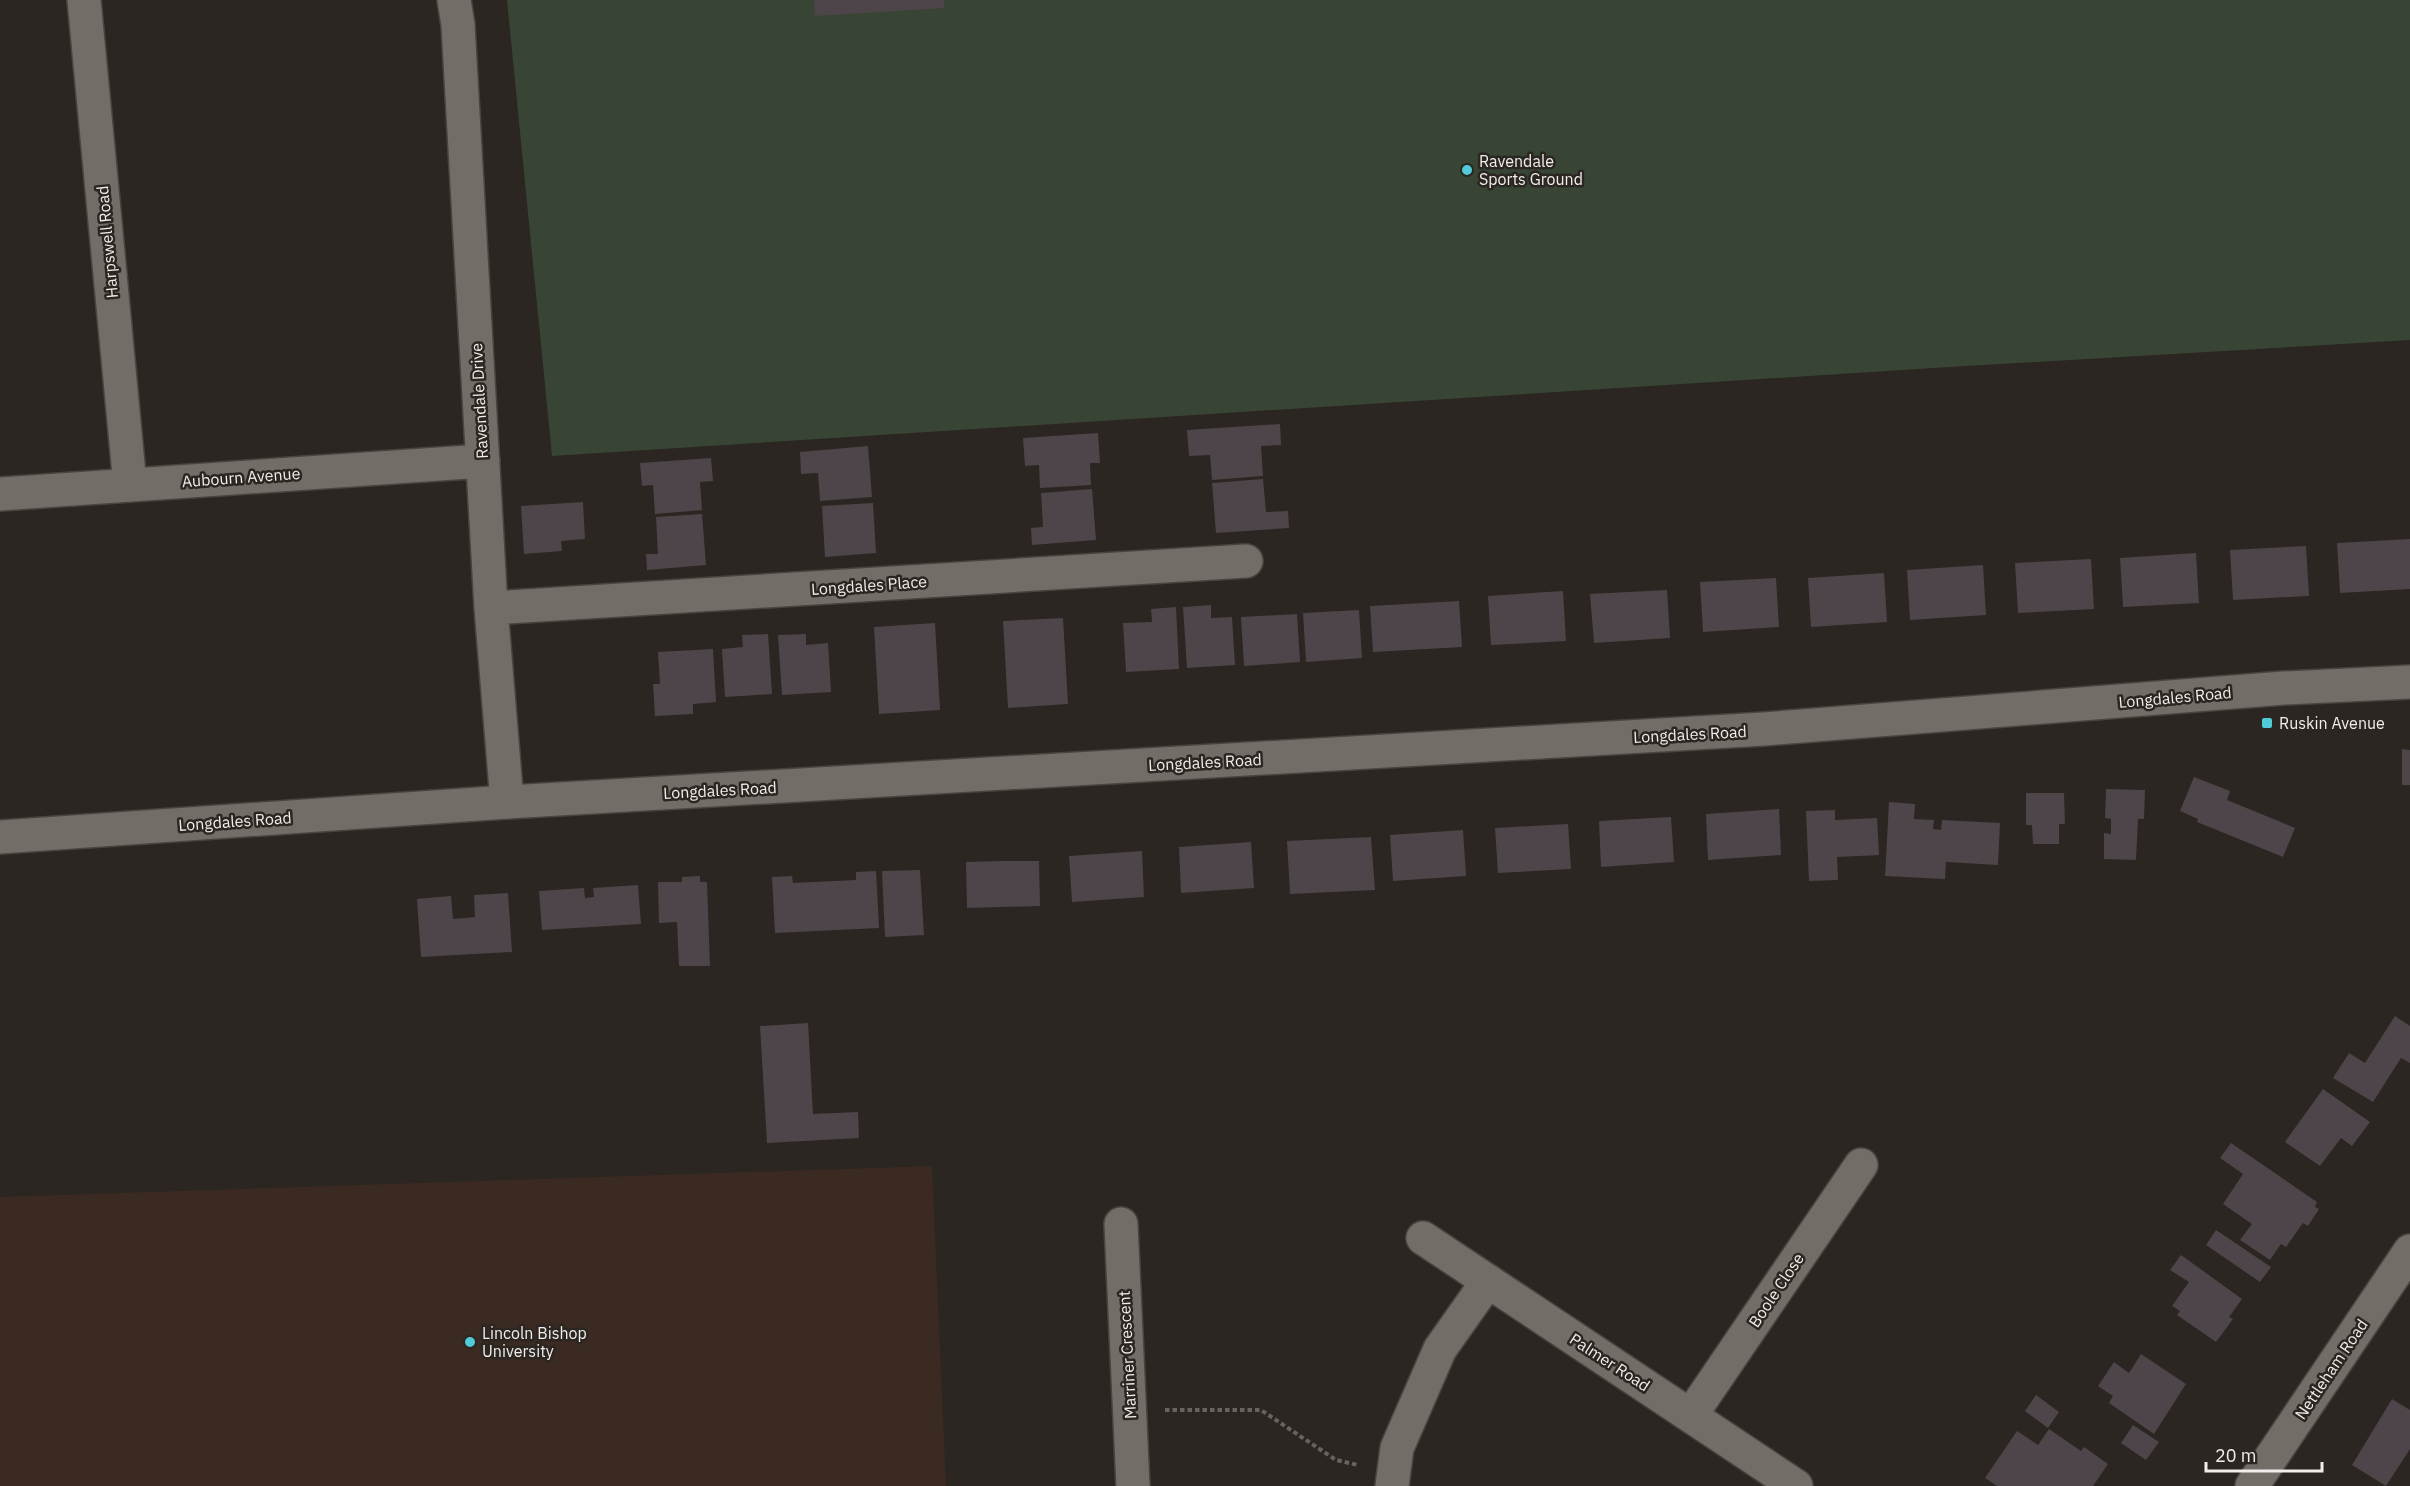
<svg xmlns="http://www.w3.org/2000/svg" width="2410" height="1486" font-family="'IBM Plex Sans',sans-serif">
<rect width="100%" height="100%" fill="#2b2621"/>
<path fill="#3b2a21" d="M932,1166l14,320h-946v-289z"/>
<path fill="#384535" d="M507,0h1903v340l-477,28 -1381,88z"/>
<path fill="#4d4549" d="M814,0h130v8l-129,8z
M1280,424l1,21 -20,1 2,30 -51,4 -2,-25 -21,1 -2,-26z
M1098,433l2,30h-10l1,22 -51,3 -1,-23 -14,1 -2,-28z
M868,446l4,51 -52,4 -2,-28 -17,1 -1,-22z
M711,458l2,23 -13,1 2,28 -47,4 -2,-29 -11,1 -2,-23z
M1263,479l3,33 22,-1 1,17 -73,5 -4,-50z
M1092,489l4,51 -64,5 -1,-17 12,-1 -2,-34z
M583,502l2,37 -24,2 1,10 -38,3 -3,-48z
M873,503l3,50 -51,4 -3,-51z
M702,514l4,51 -59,5 -1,-16h12l-2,-37z
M2410,539v50l-70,4 -3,-50z
M2306,546l3,50 -76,4 -3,-50z
M2196,553l3,50 -76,4 -3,-49z
M2091,559l3,50 -76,4 -3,-50z
M1983,565l3,50 -76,5 -3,-50z
M1884,573l3,49 -76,5 -3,-49z
M1776,578l3,49 -76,5 -3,-50z
M1667,590l3,48 -76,5 -4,-49z
M1563,591l3,50 -75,4 -3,-49z
M1459,601l3,46 -89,5 -3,-46z
M1211,605v13l21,-1 3,48 -48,3 -4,-61z
M1176,607l3,62 -53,3 -3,-49 29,-1 -1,-13z
M1359,610l3,48 -56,4 -3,-49z
M1297,614l3,48 -56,4 -3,-49z
M1063,618l5,86 -60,4 -5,-87z
M935,623l5,87 -61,4 -5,-87z
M768,634l4,60 -47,3 -3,-48 21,-2 -1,-12z
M806,634v11l22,-2 3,49 -49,3 -4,-60z
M713,649l3,53 -23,2v10l-38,2 -2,-32h7l-2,-32z
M2402,749l8,1v35h-8z
M2194,777l36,14 -3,9 68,28 -12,29 -86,-35 1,-3 -18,-8z
M2106,789l39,1 -1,29h-6l-2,41 -32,-1v-26l7,1v-15l-6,-1z
M2026,793h38l1,31h-6v20h-26l-1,-19h-6z
M1889,802l26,2 -1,15 20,1 -1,9 8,1 1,-10 58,3 -2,42 -52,-3 -1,17 -60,-3z
M1779,809l2,46 -73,5 -2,-46z
M1835,810v10l42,-2 2,37 -42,2 1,23 -29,1 -3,-70z
M1671,817l3,45 -73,5 -2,-46z
M1568,824l3,45 -73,4 -3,-45z
M1463,830l3,46 -73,5 -3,-46z
M1371,837l4,53 -85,4 -3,-53z
M1251,842l3,46 -73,5 -2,-46z
M1142,851l2,46 -72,5 -3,-46z
M1003,861h36l1,45 -73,2 -1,-46z
M920,870l4,65 -39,2 -3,-66z
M876,871l3,57 -104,5 -3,-56 20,-1 1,7 63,-3v-8z
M700,876v6h7l3,84h-31l-2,-44 -18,1 -1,-41h24v-5z
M638,885l3,39 -99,6 -3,-39 45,-3 1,10 9,-1 -1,-9z
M508,893l4,59 -91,5 -4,-58 34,-3 2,23 22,-2 -1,-22z
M2395,1016l15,10v37l-9,-5 -28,44 -40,-24 16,-25 16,10z
M808,1023l5,91 45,-2 1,26 -92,5 -7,-117z
M2323,1089l47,33 -18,24 -11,-8 -21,28 -35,-24z
M2231,1143l86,59 -2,5 4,2 -11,17 -5,-3 -17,24 -5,-3 -11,16 -30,-20 12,-16 -29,-20 20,-30 -23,-16z
M2216,1230l55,37 -11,15 -54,-37z
M2181,1255l61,44 -13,18 4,2 -17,23 -39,-27 3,-4 -8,-5 17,-24 -19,-12z
M2141,1354l45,30 -32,50 -45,-31 4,-7 -15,-10 16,-24 15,11z
M2036,1395l23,17 -11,16 -23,-17z
M2392,1399l18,11v39l-24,37 -34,-21z
M2133,1425l26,17 -13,18 -25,-17z
M2049,1429l32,22 3,-4 24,17 -15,22h-96l-12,-8 32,-47 21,14z"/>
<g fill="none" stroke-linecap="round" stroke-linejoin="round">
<defs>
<path id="minor" d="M84,0l46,485
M454,0l4,25 33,583 16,194
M0,494l483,-33
M491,608l755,-47
M1121,1224l12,262
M1423,1238l373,248
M1691,1415l170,-250
M1392,1486l5,-38 43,-99 48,-68"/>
<path id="tertiary" d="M2252,1486l158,-235"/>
<path id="secondary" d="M0,837l507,-35 1257,-73 520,-41 126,-6"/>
</defs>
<use href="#minor" stroke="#494441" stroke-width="36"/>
<use href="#tertiary" stroke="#494441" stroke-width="36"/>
<use href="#secondary" stroke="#494441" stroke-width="36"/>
<path stroke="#67635f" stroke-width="4" stroke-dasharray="4.5 3" stroke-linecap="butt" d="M1165,1410h96l75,50 22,5"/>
<use href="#minor" stroke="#736d67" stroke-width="33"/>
<use href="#tertiary" stroke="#736d67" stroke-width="33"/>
<use href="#secondary" stroke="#736d67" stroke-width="33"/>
</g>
<g fill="#52cbd8" stroke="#2b2621" stroke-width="2">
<circle cx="1467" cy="170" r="6"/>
<rect x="2261" y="717" width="12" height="12" rx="3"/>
<circle cx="470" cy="1342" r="6"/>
</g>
<g text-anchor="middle" stroke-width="5" stroke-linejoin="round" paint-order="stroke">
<g font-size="16" fill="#f0edea" stroke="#2b2621" text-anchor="start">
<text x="1479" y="167">Ravendale<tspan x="1479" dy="18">Sports Ground</tspan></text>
<text x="2279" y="729">Ruskin Avenue</text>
<text x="482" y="1339">Lincoln Bishop<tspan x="482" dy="18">University</tspan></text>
</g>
<g font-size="16" fill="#f0edea" stroke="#2b2621">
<text transform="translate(107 242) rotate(-95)" y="6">Harpswell Road</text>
<text transform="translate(479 401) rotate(-93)" y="6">Ravendale Drive</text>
<text transform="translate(241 477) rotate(-4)" y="6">Aubourn Avenue</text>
<text transform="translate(869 585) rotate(-4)" y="6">Longdales Place</text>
<text transform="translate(2175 697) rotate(-5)" y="6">Longdales Road</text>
<text transform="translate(1690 734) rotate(-3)" y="6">Longdales Road</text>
<text transform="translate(1205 762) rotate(-3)" y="6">Longdales Road</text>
<text transform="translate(720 790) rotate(-3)" y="6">Longdales Road</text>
<text transform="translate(235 821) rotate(-4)" y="6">Longdales Road</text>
<text transform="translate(1776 1290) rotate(-56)" y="6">Boole Close</text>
<text transform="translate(1127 1355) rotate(-93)" y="6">Marriner Crescent</text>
<text transform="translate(1610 1362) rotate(33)" y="6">Palmer Road</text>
<text transform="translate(2331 1369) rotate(-56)" y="6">Nettleham Road</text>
</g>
</g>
<path d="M2206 1462v9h116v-9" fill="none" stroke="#f0edea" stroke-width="3"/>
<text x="2215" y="1462" font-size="18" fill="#f0edea" stroke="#2b2621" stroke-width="4.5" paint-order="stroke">20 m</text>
</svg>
